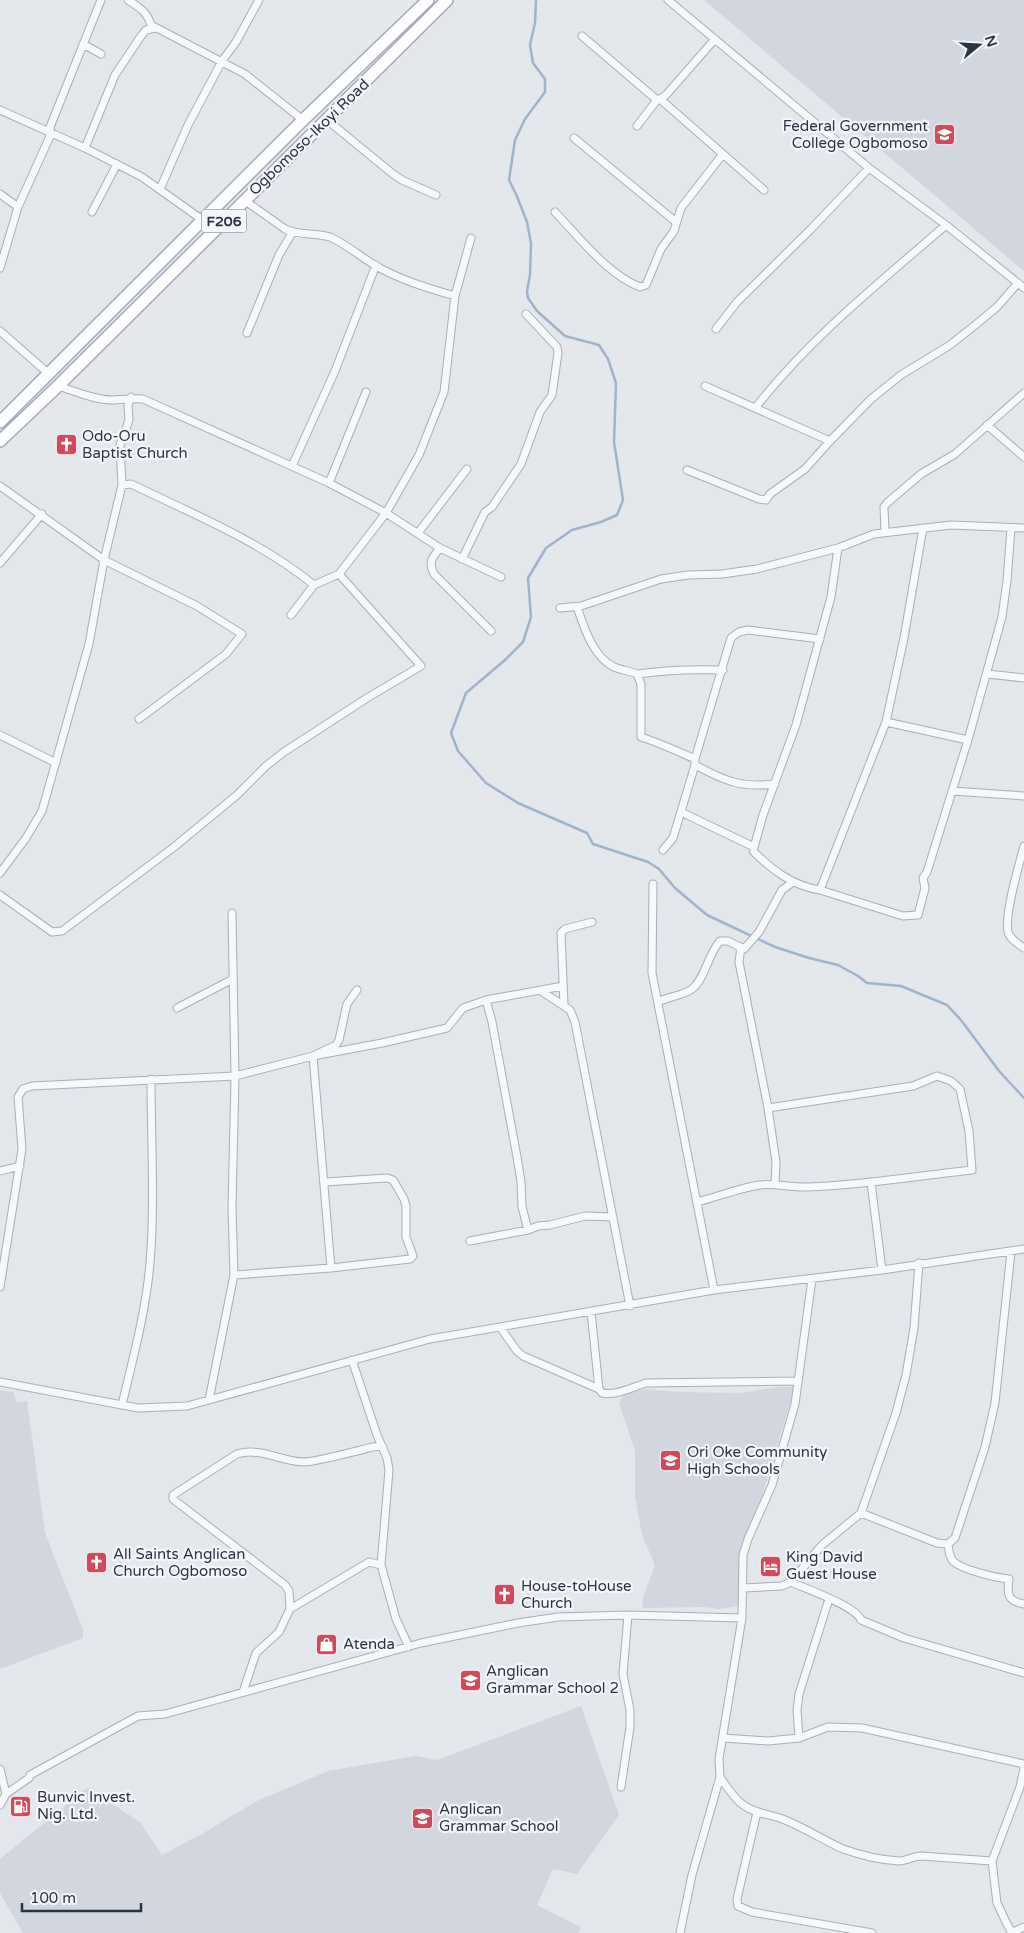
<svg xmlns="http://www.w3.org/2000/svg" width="1024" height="1933" font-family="'Varela Round',sans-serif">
<rect width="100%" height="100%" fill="#e4e7ec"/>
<path fill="#d2d6de" d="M704,0h320v271z
M779,1387h16l-33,109 -19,48 -5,62 -19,3 -16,-2 -60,1 -1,-8 13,-35 -13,-30 -7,-38v-46l-16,-48 4,-8 23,-6 31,3 64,1z
M0,1390l13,2 4,10 10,-1 18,132 38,97v8l-83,31z
M581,1706l38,109 -42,59 -24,-5 -16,36 44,22 -3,6h-555l-23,-40v-34l87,-71 53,34 22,33 40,-21 55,-33 71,-30 87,-15 22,4z"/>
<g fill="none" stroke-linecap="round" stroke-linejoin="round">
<path stroke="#9fb4cc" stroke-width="2.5" d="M536,0l-1,23 -5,22 3,18 12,16v13l-20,27 -10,21 -6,40 7,14 11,28 4,21 -1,32 -3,16 1,7 9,13 28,25 34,9 9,14 8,24 -2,59 9,58 -6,15 -16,7 -29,8 -26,18 -18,30 3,39 -8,25 -18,18 -39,33 -15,40 7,18 28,32 32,20 69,30 6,11 55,18 11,7 16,19 32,27 68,32 34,11 29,7 20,11 9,7 34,3 46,19 14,15 38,51 25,27"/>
<defs>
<path id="street" d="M128,0c11,7 19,12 23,25l94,49 58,46
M668,0l201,168 77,57 78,63
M582,36l75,64 3,-1 104,91
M83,44l18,10
M660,99l6,-4 49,-56
M0,110l85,38 57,29 62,44 10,10
M327,120l66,54 9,6 34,15
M637,126l20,-26
M574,138l102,84
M85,148l30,-73 26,-39 5,-6 10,-2
M160,189l28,-64 34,-64 14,-19 23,-42
M0,194l18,13
M244,200l41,29c14,7 30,3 45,8 16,7 31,20 46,29 25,14 51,22 79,30
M92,212l25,-48
M555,212c23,24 54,64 85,75l6,-2 15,-36 13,-18 7,-23 42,-54
M0,268l18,-61 33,-73 -1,-7 51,-127
M716,329l21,-27 74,-73 58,-61
M0,331l49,43
M247,333l32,-78 13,-22
M58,386c17,5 36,14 54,14 11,0 20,-2 31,-1l186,84 57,30 54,35 61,29
M705,386l125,55
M756,407c54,-69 123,-124 190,-182
M987,425l37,32
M292,466l43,-95 41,-106
M687,470l72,29 7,1 4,-6 35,-25 25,-28 41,-42 30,-24 49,-30 24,-19 23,-19 21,-24
M329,483l37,-91
M122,485l-2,-40 9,-25 -1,-15 3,-8
M0,486l104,74 93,46 45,28 -16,20 -87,65
M885,532l-1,-25 3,-4 34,-29 34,-20 69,-61
M418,533l49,-64
M440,548c-8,10 -12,14 -6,26l57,57
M838,548l-7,49 -35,128 -33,90 -10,36c19,19 40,35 67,39l66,-168 18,-84 19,-110
M462,559l23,-47 7,-5 29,-43 19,-52 12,-17 6,-42 -1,-6 -31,-33
M0,563l42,-49
M577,607c7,20 16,50 37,60 7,3 16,4 23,7
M560,608l21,-2 80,-27 27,-4 34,-1 35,-5 81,-21 36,-14 77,-9 73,3
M291,615l23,-30 25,-11 47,-61 33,-58 25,-63 11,-96 16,-58
M723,670c-29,-1 -57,0 -86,4l4,10v53c19,6 36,14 54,22v6c30,16 46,23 80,19
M987,674l37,4
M886,722l82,18
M0,735l56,28
M695,759l36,-121 8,-6 9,-2 72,9
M952,791l72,5
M681,812l73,35
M1024,846c-5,19 -20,69 -16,86 2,7 10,12 16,16
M663,850l10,-12 22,-73
M0,873l26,-35 16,-27 47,-167 15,-84 18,-75 9,-1c62,30 129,57 183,101
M653,884l-1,89 62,317
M820,890l83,26 15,-1 7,-27 -2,-10 4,-6 41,-132 34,-123 5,-36 4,-53
M0,895l52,37 10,-1 112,-84 63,-52 29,-29 18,-14 83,-54 54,-32 -82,-92
M741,947l-2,15 29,146 8,54 -1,22
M541,991l29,19 5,12 55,284
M486,1000l6,22 25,135 4,24 1,26 6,23
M658,1002c10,-5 26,-7 34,-13 13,-10 16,-35 28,-48h8l16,8 15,-17 23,-42 11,-8
M564,1005l-3,-72 4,-4 27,-7
M177,1008l56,-29
M0,1171l20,-5
M871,1182l11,88
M697,1202c20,-5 42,-14 63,-17 16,-2 32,3 49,2 54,-2 109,-11 163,-17l-3,-39 -9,-42 -9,-8 -14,-5 -24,10 -145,22
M470,1241l58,-11 10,-4 12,-1 35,-9 28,1
M331,1268l-18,-212 23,-11 3,-5 8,-36 10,-14
M234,1275l97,-7 79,-9 3,-3 -7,-19v-31l-2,-7 -11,-19 -6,-2 -62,4
M0,1287l22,-138 -4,-52 5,-8 9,-3 203,-10 78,-20 69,-13 65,-15 16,-20 23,-8 77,-14
M591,1312l8,77 3,4c14,3 31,-6 44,-10l152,-2
M500,1327l17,24 6,5 76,33
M352,1360l25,75 10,23 2,12 -8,95 15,54 13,28
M0,1382l138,26 49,-2 243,-67 284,-49 168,-20 142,-21
M209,1400l25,-125 -2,-68 3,-131 -3,-163
M122,1405c11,-47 24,-94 28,-142 5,-59 1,-124 1,-184
M861,1513l76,30 11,1 7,-6 30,-91 10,-44 16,-151
M948,1544c1,6 1,14 6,18 9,8 43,16 55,17 -2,15 -2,22 15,25
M791,1582c15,7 65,24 70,38l43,18 120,35
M743,1588l39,-2 9,-4 31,-37 39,-32 35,-100 10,-38 8,-47 5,-65
M290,1609l79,-47 12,3
M243,1692l13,-39 23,-21 11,-23 -1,-18 -4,-6 -107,-82 -5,-4v-4l64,-41c22,-7 44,7 66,8 12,0 45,-9 58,-12 9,-2 12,-5 22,-3
M723,1738l45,3 31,-3 29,-11 34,1 162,36
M799,1738l-2,-28 2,-16 30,-95
M0,1769l6,25
M720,1777c7,10 13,20 22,27 12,10 29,10 43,16 20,8 38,20 58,29 17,6 38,11 56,12 7,0 15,-5 22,-5l71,5
M621,1787l9,-60v-17l-7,-36 5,-59
M0,1805l6,-11 23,-16 1,-3 108,-59 27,-2 256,-71 97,-20 40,-6 70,-2 114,3
M757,1812l-20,87 1,7 14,6 120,21
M680,1933l12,-58 28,-98 -1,-18 23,-141 1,-63 5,-16 24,-54 23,-81 17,-125
M1011,1933l13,-6
M1012,1933l-6,-11 -9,-19 -5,-42 28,-74 4,-19"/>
<path id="primary" d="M0,422l303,-302 125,-120
M0,441l58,-55 389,-386"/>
</defs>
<use href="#street" stroke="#a9aeb7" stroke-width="9"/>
<use href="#primary" stroke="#a3abb8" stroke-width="14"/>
<use href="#street" stroke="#f7f8fa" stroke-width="7"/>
<use href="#primary" stroke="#fff" stroke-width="11"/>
</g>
<defs>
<symbol id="university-square" viewBox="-11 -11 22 22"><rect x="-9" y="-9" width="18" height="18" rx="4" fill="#d1495b" stroke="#f4f6f9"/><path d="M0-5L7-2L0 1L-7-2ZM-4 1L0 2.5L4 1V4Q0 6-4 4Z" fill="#fff"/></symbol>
<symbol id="church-square" viewBox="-11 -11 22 22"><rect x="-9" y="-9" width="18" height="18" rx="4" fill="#d1495b" stroke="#f4f6f9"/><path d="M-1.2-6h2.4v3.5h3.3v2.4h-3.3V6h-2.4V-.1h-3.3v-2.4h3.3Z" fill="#fff"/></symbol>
<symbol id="hotel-square" viewBox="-11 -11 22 22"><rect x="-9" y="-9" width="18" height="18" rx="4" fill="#d1495b" stroke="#f4f6f9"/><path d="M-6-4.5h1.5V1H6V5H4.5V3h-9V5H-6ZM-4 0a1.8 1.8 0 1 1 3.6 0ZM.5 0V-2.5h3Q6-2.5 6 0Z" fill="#fff"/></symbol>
<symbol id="shop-square" viewBox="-11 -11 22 22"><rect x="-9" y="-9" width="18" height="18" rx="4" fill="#d1495b" stroke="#f4f6f9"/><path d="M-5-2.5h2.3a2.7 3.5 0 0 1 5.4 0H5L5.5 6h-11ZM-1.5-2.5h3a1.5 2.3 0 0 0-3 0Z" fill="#fff"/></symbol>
<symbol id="fuel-square" viewBox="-11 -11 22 22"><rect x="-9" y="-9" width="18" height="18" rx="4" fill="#d1495b" stroke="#f4f6f9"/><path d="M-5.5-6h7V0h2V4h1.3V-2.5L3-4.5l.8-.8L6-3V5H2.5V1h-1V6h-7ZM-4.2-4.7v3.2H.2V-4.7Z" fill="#fff"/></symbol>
</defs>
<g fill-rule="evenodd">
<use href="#university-square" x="932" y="122" width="25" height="25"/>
<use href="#church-square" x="54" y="432" width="25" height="25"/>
<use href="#university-square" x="658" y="1448" width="25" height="25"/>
<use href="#church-square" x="84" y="1550" width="25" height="25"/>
<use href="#hotel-square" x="758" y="1554" width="25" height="25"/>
<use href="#church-square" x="492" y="1582" width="25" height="25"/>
<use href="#shop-square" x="314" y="1632" width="25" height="25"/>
<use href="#university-square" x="458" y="1668" width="25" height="25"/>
<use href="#fuel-square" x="8" y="1794" width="25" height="25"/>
<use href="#university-square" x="410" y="1806" width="25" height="25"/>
</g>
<g text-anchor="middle" stroke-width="4.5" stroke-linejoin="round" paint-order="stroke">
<rect fill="#f4f6f9" stroke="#676e7b" stroke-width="1" x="201.5" y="209.5" width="45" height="23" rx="4"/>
<g font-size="14" font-weight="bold" fill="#2b3445">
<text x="224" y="226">F206</text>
</g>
<g font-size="15" fill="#2b3445" stroke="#f4f6f9" text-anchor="start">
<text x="928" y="131" text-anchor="end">Federal Government<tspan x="928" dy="17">College Ogbomoso</tspan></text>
<text x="82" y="441">Odo-Oru<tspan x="82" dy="17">Baptist Church</tspan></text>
<text x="687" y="1457">Ori Oke Community<tspan x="687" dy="17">High Schools</tspan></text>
<text x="113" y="1559">All Saints Anglican<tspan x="113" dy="17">Church Ogbomoso</tspan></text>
<text x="786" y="1562">King David<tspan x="786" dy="17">Guest House</tspan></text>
<text x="521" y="1591">House-toHouse<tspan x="521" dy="17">Church</tspan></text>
<text x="343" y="1649">Atenda</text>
<text x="486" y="1676">Anglican<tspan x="486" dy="17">Grammar School 2</tspan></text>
<text x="37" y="1802">Bunvic Invest.<tspan x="37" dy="17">Nig. Ltd.</tspan></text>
<text x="439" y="1814">Anglican<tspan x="439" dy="17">Grammar School</tspan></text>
</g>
<g font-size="15" fill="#2b3445" stroke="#f4f6f9">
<text transform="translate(309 137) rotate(-44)" y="5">Ogbomoso-Ikoyi Road</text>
</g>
</g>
<g transform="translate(979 45) rotate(72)" stroke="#f4f6f9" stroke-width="4" paint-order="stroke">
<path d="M0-4L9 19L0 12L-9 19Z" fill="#2b3445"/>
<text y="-8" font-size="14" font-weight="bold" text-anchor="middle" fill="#2b3445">N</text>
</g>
<path d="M22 1903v8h119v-8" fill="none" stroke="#2b3445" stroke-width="2.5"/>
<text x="30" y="1903" font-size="15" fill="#2b3445" stroke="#f4f6f9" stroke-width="4" paint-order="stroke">100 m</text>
</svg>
